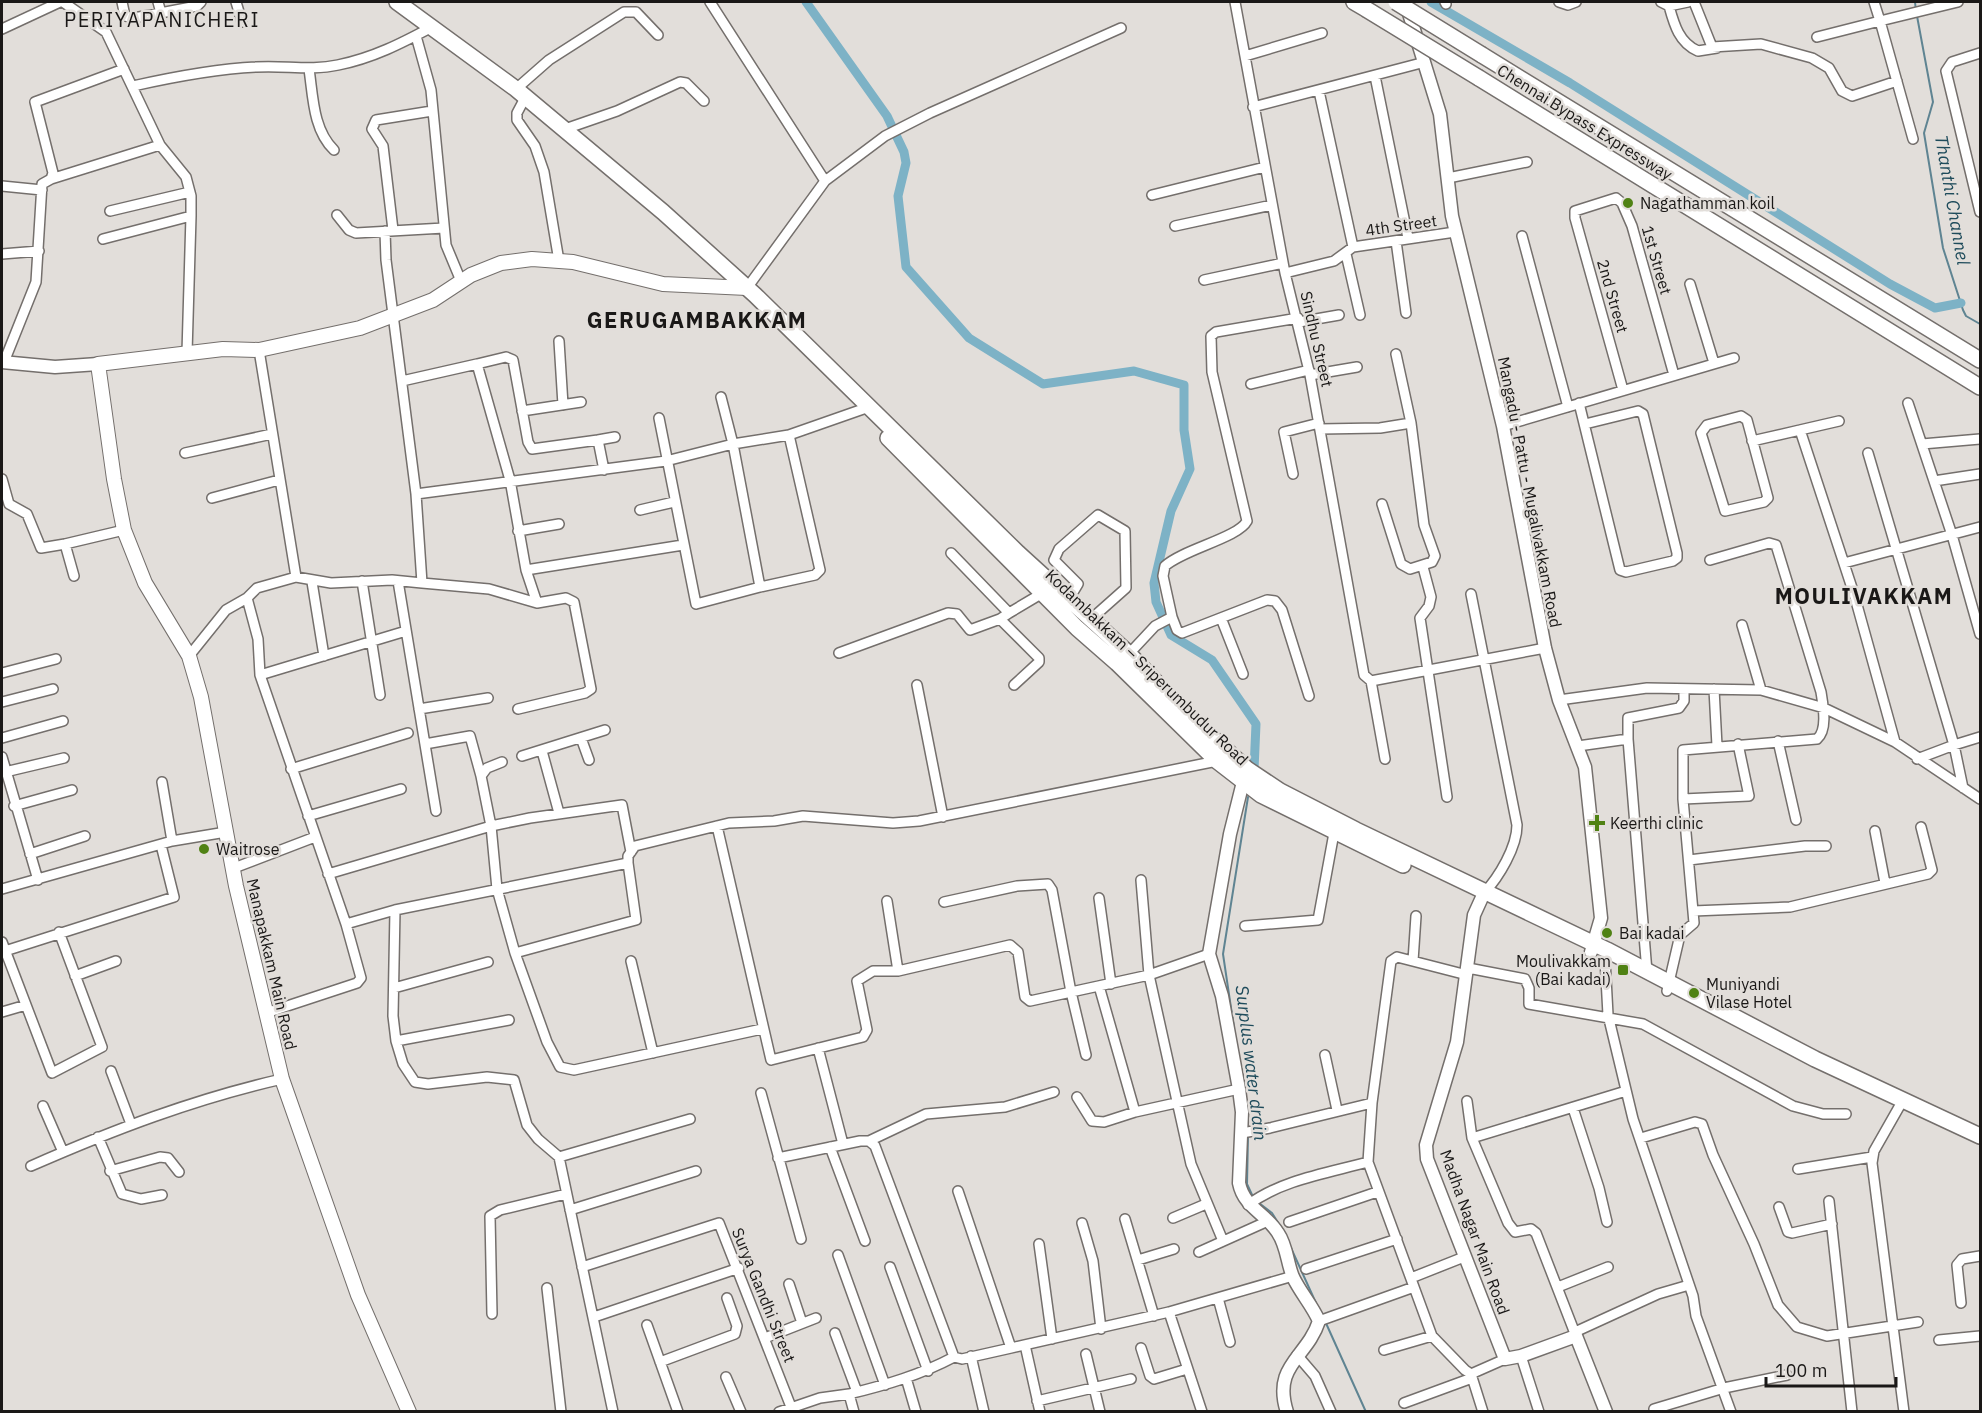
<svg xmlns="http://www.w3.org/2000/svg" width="1982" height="1413" font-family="'IBM Plex Sans',sans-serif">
<rect width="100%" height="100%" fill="#e2deda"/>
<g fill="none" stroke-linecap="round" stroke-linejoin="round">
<path stroke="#5f8492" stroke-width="2" d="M1915,2l1,9
M1917,16l16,86 -9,31 19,115 20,62 3,6 14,8
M1234,1028l-11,-74 25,-157
M1248,1135l-1,49 7,15
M1259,1203l13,10 10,16
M1291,1248l25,55
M1325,1321l41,91"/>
<path stroke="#7db2c6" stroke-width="9" d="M806,2l81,114 17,36 2,11 -8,33 8,71 63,71 74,46 91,-13 50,14v45l6,39 -19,42 -17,72 2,19 15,33 41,25 44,64 -2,46
M1431,2l139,81 320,201 45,24 26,-5"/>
<defs>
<path id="minor" d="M63,2l43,30 54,113 26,32 5,19v20l-4,137
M122,2l3,14 9,2 63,-12 4,-4
M158,2l3,11
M236,2l6,20
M710,2l115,179
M1235,2l50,271 25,102 54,300 7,6
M1445,2l1,2
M1559,2l9,3 8,-3
M1661,2l8,4 19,-4
M1694,2l18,45 49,-3 51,14 17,10 13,23 10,5 45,-15
M1669,6c5,18 10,37 29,45l19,-3
M2,29l58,-27
M416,36l15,54 15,155 15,36
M1817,37l63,-16 -6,-19
M1980,53l-28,9 -6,9 34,141
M1245,56l77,-23
M309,69c4,27 4,61 25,81
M1375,76l33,162
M133,86c40,-9 81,-17 123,-19 28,-2 55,4 82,-2 35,-7 64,-22 94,-38
M516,89l33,-29 75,-48h12l22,23
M1319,91l34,156
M526,96l-9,17v7l18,26 9,26 15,89
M1253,107l172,-45
M565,129l52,-18 63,-29 6,1 18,18
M1913,139l-33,-118 78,-19
M1448,178l79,-16
M51,179l109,-34
M2,186l40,4
M1152,195l113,-28
M110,211l80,-19
M337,215l12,15 7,3 88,-5
M1175,226l97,-21
M393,230l-10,-84 -11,-17 4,-9 56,-9
M385,231l1,29 30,234 250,-33 67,-17 56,-9 80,-28
M1522,236l46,171
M103,239l88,-23
M1396,241l10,72
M2,254l37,-3
M1346,254l14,61
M1285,273l49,-12 19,-14 102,-15
M1204,280l79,-17
M1690,284l24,79
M747,288l78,-107 60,-45 45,-23 191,-85
M1299,322l40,-7
M559,341l4,64
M259,350l37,227 35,6 61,-3 30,3 -6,-89
M4,362l32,-80 6,-98 9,-5 2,-6 -18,-71 89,-33
M477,364l29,-7 7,3 15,82 4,7 66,-9 6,30
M1310,375l47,-8
M402,381l75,-17 33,116 16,90 157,-25
M1251,384l58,-14
M1623,390l-48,-172v-7l41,-13 6,5 10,23 42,149
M721,397l12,47 27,143 55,-12 5,-5 -31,-135
M1579,403l41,167 6,2 47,-11 4,-3v-5l-34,-139 -5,-3 -53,13
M1908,403l44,132 28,99
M522,411l59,-9
M1741,416l6,4 21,78 -4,4 -39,9 -24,-78 6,-8z
M659,418l37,186 64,-17
M1503,426l231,-68
M1320,429l60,-1 31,-5
M1800,430l39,-9
M598,440l17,-3
M1752,441l48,-11 54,164 41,148
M1922,444l58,-5
M185,453l87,-19
M1868,453l86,292 26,-8
M1293,474l-9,-42 35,-9
M2,479l7,25 18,10 14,34 24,-4
M1934,481l46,-7
M212,498l67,-18
M1382,504l19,60 9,5 22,-7 3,-6 -11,-31 -13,-102 -15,-69
M640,510l34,-8
M518,531l41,-7
M951,553l58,60 -9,6 39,39v4l-25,23
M1844,563l136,-36
M1423,567l8,30 -2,9 -9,12 27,179
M526,570l11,33
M74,576l-9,-32 59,-14
M296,577l-39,11 -10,10 11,41 2,36 86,249 49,-14 -2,106 3,25 113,-21
M362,581l18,114
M398,581l38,230
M312,582l12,74
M422,583l67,6 48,14 29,-5 8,4 17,87 -6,4 -67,16
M1471,594l46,231c0,22 -18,52 -33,68
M1069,599l9,-15 -24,-24 5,-11 39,-34 27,16 1,57 -36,32
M1009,613l37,-22
M1172,617l5,13 5,3 85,-33 8,1 7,9 27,86
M1221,618l22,56
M1742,625l19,65
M839,653l109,-40 9,1 13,16 30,-11
M189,656l37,-46 21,-12
M1127,656l28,-30 17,-9 -9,-41 2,-10c19,-17 73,-28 82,-45l-35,-149 -1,-36 5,-4 82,-14
M2,673l54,-14
M260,675l146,-44
M1371,681l174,-33
M1371,681l14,78
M917,685l26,132
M1714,689l3,57
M1559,700l88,-12 114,2 63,18 71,34 85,57
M2,702l51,-13
M419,709l69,-11
M2,738l61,-17
M581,738l8,22
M1628,739v-21l51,-10 5,-7v-12
M1778,741l18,79
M425,744l45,-8 11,40
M1578,746l50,-7 19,233
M542,751l17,62
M522,756l83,-26
M2,757l36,123
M1917,759l37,-14 9,43
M291,769l117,-36
M5,772l59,-14
M162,782l10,59
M1683,799l66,-3 -11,-52
M14,806l58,-16
M308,816l93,-27
M717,826l54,234 92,-23 4,-7 -10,-49 16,-10h25
M1875,831l10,52
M631,852l-9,-47 -92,13 -39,8 6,63 18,64 32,89 13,25 14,3 188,-41
M30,854l55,-18
M1689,860l116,-14h21
M628,863v-7l7,-10 94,-23 45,-2 29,-5 90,7 26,-2 298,-60
M234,868l81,-31
M328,874l163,-48 -10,-50 6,-8 15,-6
M1141,880l8,95 60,-21
M2,889l170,-48 54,-9
M1099,898l12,86
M887,901l11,70 112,-26 8,7 7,45 5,4 119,-26 42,189 32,77
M944,902l73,-16 31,-2 4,6 19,102 15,63
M395,910l233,-47 8,57 -121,33
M1693,911l97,-4 138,-33 4,-4 -11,-43
M1245,926l73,-6 16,-87
M2,942l50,131 50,-26 -43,-115
M5,951l169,-54 -13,-52
M1605,959l3,56 25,104 60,177 3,20 35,96
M631,961l22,92
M1413,961l3,-45
M1468,968l57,11 4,9v16l114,20 150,82 30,8h23
M75,976l41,-15
M1099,986l36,126
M394,988l94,-26
M1667,991l13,-56 14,-12 -11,-124v-49l134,-11c11,-9 6,-34 4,-47l-45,-147 -7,-2 -59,17
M2,1012l24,-7
M266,1013l91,-30 4,-5 -15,-54
M396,1041l7,23 12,18 13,2 59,-7 27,3 13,45 11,14 21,18
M818,1048l25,96
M1325,1055l12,55
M111,1071l20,53
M761,1093l40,146
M1077,1097l15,24 12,1 31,-10 104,-23
M1903,1100l-29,51 -2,12 32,249
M1467,1101l5,37 36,85 7,9 16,-3 5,4 40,103
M43,1106l20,46
M1573,1108l26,80 8,34
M1242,1133l28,-5 102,-25
M98,1137l24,57 19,5 21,-4
M1472,1138l154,-47
M1641,1138l54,-16 7,2 11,31 41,89 24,61 19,22 30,9 91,-14
M869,1141l57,-27 79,-7 49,-15
M830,1147l35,94
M778,1158l82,-17h9l6,5 79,211c-34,18 -68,28 -105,37
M31,1166c82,-36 163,-67 251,-87
M1798,1169l74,-12
M110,1171l50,-14 8,1 11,14
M1829,1201l23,211
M1248,1205c33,-25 80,-32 120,-43
M1779,1207l9,25 4,1 40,-9
M570,1210l126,-39
M1173,1218l33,-14
M1125,1219l29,97
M1289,1222l88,-30
M1082,1223l11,38 8,68
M1039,1244l13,95
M1199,1252l69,-31
M838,1255l47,130
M1138,1260l36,-11
M582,1267l137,-44 74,189
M890,1267l38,104
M1306,1269l91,-30
M1411,1278l53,-21
M789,1284l13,39
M1414,1287l18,49 33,34 6,4 34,-15
M1558,1287l50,-20
M547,1288l14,124
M1218,1298l12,44
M1961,1303l-4,-38 5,-6 18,-3
M1169,1312l33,100
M492,1314l-2,-98 10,-6 66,-16
M594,1317l145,-49
M1319,1321l95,-34 -46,-125 4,-59 19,-142 6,-4 70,18
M647,1325l31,87
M1575,1332l83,-38 31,-9
M835,1333l22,59
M765,1338l51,-20
M1939,1340l41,-4
M1025,1345l15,67
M1011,1348l158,-36 124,-36
M1141,1348l9,28 4,3 33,-10
M1384,1350l48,-14
M1086,1354l14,58
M1297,1355l18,21 16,36
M971,1356l13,56
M1521,1356l18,56
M954,1357l8,2 49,-11 -53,-157
M660,1362l75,-28 2,-8 -10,-28
M1471,1374l12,38
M726,1377l15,35
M906,1378l10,34
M1037,1401l94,-22
M1404,1403l68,-25
M1654,1409l70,-21 63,-13
M613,1412l-54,-255 131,-38
M779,1412l41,-14 29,-4 5,18"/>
<path id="tertiary" d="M1407,7l33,107 12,102 51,210 42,222 14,52 26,67 16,151 -10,34
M2,362l53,5 43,-3
M1245,774l-15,60 -21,120 13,42 17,93 3,23 -3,71c5,25 27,30 39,50 9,13 9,30 15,44 7,15 19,28 26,44 -12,37 -47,44 -32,91
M1484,893l-10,22 -17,127 -31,103 1,14 78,200 16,-3 55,-20 30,76"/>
<path id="secondary" d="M409,1412l-51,-117 -76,-216 -46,-193 -35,-189 -12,-41 -44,-73 -21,-53 -10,-51 -16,-115 125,-15 36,1 101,-22 73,-28 38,-25 30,-12 31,-4 41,3 90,22 84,4"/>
<path id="primary" d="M397,2l119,87 147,123 92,83 263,258 111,101 59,62 59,53 33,22 76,39 251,120 208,109 165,77
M888,438l189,190 40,35 100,98 44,34 142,70"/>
<path id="trunk" d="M1354,2l12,7
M1482,55l498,305
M1479,78l501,309"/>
</defs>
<use href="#minor" stroke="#746f6c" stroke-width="12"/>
<use href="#tertiary" stroke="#746f6c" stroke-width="15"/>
<use href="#secondary" stroke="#746f6c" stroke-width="16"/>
<use href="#primary" stroke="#746f6c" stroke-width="18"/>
<use href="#trunk" stroke="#746f6c" stroke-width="18"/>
<use href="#minor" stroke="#fff" stroke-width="9"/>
<use href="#tertiary" stroke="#fff" stroke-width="12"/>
<use href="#secondary" stroke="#fff" stroke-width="14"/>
<use href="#primary" stroke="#fff" stroke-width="15"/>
<use href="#trunk" stroke="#fff" stroke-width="15"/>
<defs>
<path id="trunk-bridge" d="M1396,2l86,53
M1366,9l113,69"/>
</defs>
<use href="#trunk-bridge" stroke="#746f6c" stroke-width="18" stroke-linecap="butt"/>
<use href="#trunk-bridge" stroke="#fff" stroke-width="15"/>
</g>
<g fill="#508214" stroke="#e2deda" stroke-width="2">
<circle cx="1628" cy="203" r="6"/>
<path d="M1594 814h6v6h6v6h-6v6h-6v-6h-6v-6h6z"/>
<circle cx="204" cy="849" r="6"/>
<circle cx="1607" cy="933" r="6"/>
<rect x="1617" y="964" width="12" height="12" rx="3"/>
<circle cx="1694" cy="993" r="6"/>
</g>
<g text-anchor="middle" stroke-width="5" stroke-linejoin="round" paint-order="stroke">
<g font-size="16" fill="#1a1817" stroke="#e2deda">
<text transform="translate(1585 122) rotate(32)" y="6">Chennai Bypass Expressway</text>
<text transform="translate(1401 225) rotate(-8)" y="6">4th Street</text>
<text transform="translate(1657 260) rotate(74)" y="6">1st Street</text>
<text transform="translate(1613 296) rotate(74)" y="6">2nd Street</text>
<text transform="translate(1317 339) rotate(77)" y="6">Sindhu Street</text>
<text transform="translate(1530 492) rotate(79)" y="6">Mangadu - Pattu - Mugalivakkam Road</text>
<text transform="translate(1147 667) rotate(44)" y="6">Kodambakkam – Sriperumbudur Road</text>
<text transform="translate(272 964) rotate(77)" y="6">Manapakkam Main Road</text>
<text transform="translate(1475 1232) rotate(70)" y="6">Madha Nagar Main Road</text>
<text transform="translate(764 1295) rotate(68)" y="6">Surya Gandhi Street</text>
</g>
<g font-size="16" fill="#1a1817" stroke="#e2deda" text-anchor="start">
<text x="1640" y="209">Nagathamman koil</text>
<text x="1610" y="829">Keerthi clinic</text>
<text x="216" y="855">Waitrose</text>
<text x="1619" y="939">Bai kadai</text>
<text x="1611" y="967" text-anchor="end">Moulivakkam<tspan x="1611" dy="18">(Bai kadai)</tspan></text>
<text x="1706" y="990">Muniyandi<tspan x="1706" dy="18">Vilase Hotel</tspan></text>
</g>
<g font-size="18" font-style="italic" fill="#1e4b5b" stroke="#e2deda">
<text transform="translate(1952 200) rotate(80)" y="6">Thanthi Channel</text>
<text transform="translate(1251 1063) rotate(83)" y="6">Surplus water drain</text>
</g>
<g font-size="20" letter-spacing="1.5" fill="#1a1817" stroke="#e2deda">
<text x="162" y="27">PERIYAPANICHERI</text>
</g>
<g font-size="22" font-weight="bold" letter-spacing="1.5" fill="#1a1817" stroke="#e2deda">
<text x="697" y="328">GERUGAMBAKKAM</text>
<text x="1864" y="604">MOULIVAKKAM</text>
</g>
</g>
<rect width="1982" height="1413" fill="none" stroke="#1a1817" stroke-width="6"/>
<path d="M1766 1377v9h130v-9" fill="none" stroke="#1a1817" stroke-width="3"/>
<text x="1775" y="1377" font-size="18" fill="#1a1817" stroke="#e2deda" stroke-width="4.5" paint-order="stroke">100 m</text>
</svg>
